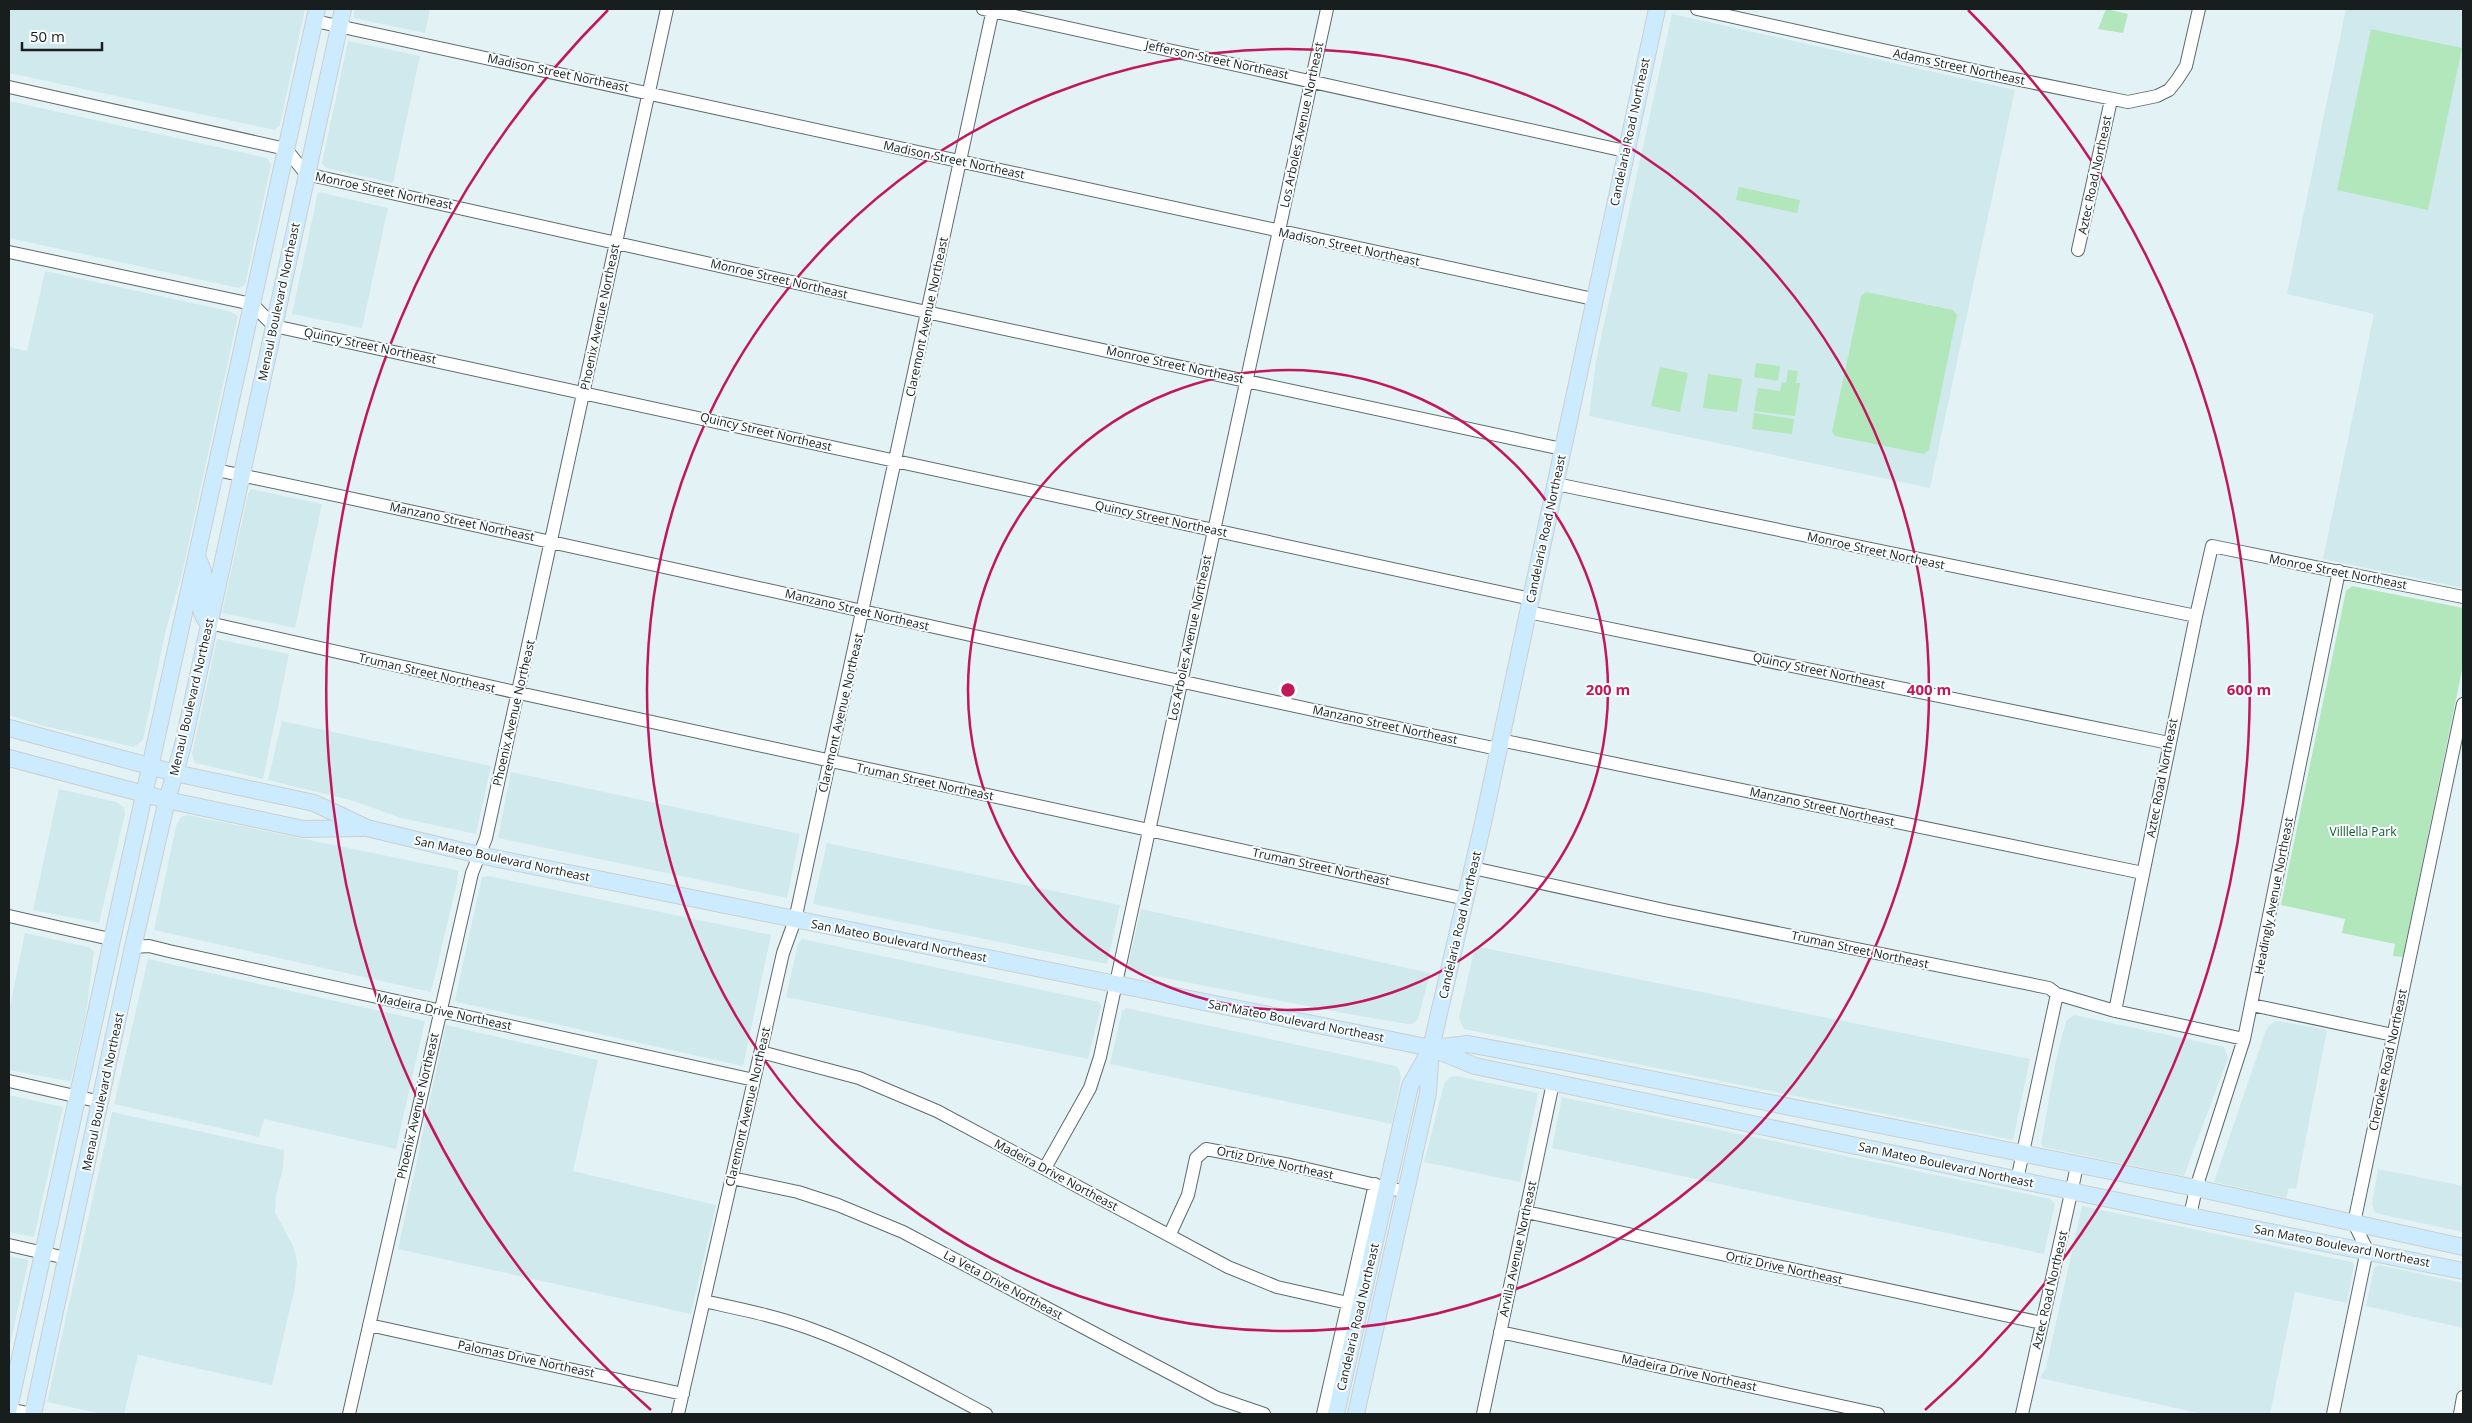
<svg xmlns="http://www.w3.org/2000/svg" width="2472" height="1423" font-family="'Open Sans',sans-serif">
<rect width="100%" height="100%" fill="#e3f3f5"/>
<path fill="#d0e9ed" d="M9,9h296l-25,116 -5,5 -266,-57z
M354,9h76l-5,24 -71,-15z
M2346,9h117v579l-140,-29 51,-245 -87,-20z
M1672,14l343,76 -85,398 -341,-72 7,-55z
M348,41l72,15 -27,127 -67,-15 -4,-5z
M9,101l258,57 4,7 -26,120 -6,3 -230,-50z
M318,192l70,16 -26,120 -70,-14z
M45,271l184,40 9,5 -57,262 -15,51 -23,111 -9,7 -94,-22 -31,-10v-368l18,4z
M251,489l71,15 -27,124 -73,-15 26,-119z
M217,639l72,15 -26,125 -68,-16 -3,-9z
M282,721l209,45 -15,68 -75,-16 -47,-17 -86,-21z
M511,772l289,62 -13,64 -289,-60z
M59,789l57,13 8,5 1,7 -26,109 -66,-13z
M187,815l269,55 2,2 -1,11 -26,109 -277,-62 22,-104 5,-9z
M827,843l293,62 -13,59 -294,-60z
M488,876l283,59 -28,131 -286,-64 -2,-2 27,-123z
M1141,909l289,64 -12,46 -6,5h-5l-69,-12 -209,-41 -2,-2z
M25,933l64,14 5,5 -8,62 -15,66 -3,1 -59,-11v-59z
M802,939l297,63 2,4 -13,53 -302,-62 12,-53z
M1475,946l555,113 -17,81 -549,-111 -5,-11z
M148,959l277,62 -29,128 -132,-30 -5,18 -145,-33z
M1126,1008l270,58 3,3 2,9 -9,46 -282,-60 12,-53z
M2074,1015l150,32 4,11 -44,118 -141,-29 -2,-3 15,-84 10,-39z
M2277,1021l50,9 -31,159 -7,-1 -3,10 -72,-16 52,-152 6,-7z
M446,1025l152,35 -25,111 143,34 -25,109 -293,-65z
M1456,1076l82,17 -18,89 -96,-20 20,-78 6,-7z
M9,1095l54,12 -29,130 -25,-5z
M1562,1097l489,102 4,5 -11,50 -492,-106z
M112,1112l172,38 -1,18 -7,27 -1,17 19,36 3,14 -2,25 -23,98 -134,-30 -14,59h-21l-56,-12z
M2378,1169l85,17v46l-88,-19 -3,-9z
M2082,1206l270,56 2,3 -7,38 -52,-11 -25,122h-67l-163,-36 6,-10z
M9,1256l19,4v3l-19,86z
M2379,1265l84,18v45l-97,-22 8,-38z"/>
<path fill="#b2e7bc" d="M2106,9l22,5 -5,19 -25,-4z
M2371,29l91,19 -34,162 -91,-20z
M1739,187l61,13 -3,13 -61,-13z
M1866,292l87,18 4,5 -28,135 -5,4 -89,-18 -3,-4 29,-136z
M1756,363l24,3 -2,15 -24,-4z
M1660,367l28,6 -8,39 -29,-6z
M1788,370l10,1 -2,12h4l-5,33 -41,-5 4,-23 22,3 2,-9 4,1z
M1708,374l34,5 -5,33 -34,-4z
M1754,413l40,6 -2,15 -40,-5z
M2352,586l111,22v57l-60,292 -10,-1 2,-12 -53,-11 3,-14 -64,-14 65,-314z"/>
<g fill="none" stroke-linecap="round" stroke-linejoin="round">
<defs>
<path id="minor" d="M983,9l642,142
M1697,9l303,67 128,26 29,-6 12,-6 8,-10 9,-14 13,-57
M315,21l1278,278
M9,87l277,62 20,25 634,141 622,134
M2078,250l33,-150
M9,252l243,52 22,22 1257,273
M216,470c429,89 854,191 1282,279
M1556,484l640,132
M1528,612l641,131
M209,623l310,70 947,206
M1500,740l643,133
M1473,868l191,42 385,78 8,6 58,17 129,28
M9,916l101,23
M133,947l16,-1 20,5 585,129
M2252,1005l141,30
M2115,1011l81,-395 16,-70 251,51
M761,1052l98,26 78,33 291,156 49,20 71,16
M9,1081l92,21
M1045,1168l45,-80 10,-31 227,-1048
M732,1178l66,14 40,13 65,27 314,166 47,16
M2017,1180l40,-186
M1526,1212l516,111
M2190,1216l6,-28 48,-149 95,-468
M1170,1234l18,-39 8,-37 10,-9 84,16 116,27
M9,1245l57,13
M704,1301c36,8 72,15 107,28 61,22 118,55 175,85
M369,1325l314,69
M1500,1332l378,82
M9,1409l23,5
M349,1414l123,-541 14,-35 181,-829
M678,1414l105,-461 12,-33 198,-911
M1323,1414l52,-230
M1483,1414l70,-331
M2022,1414l55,-248
M2333,1414l34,-164 -13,-27 109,-519
M2460,1414l3,-17"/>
<path id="major" d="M198,558c2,6 6,13 6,20 3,16 -11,32 5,45
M9,728l166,45 139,30 53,25 112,27 952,193 44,18 715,150 273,55
M9,758l158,42 136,29 60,-1
M1433,1048l35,-4 97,18 631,126 267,59
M9,1408l308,-1399
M33,1414l100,-467 34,-147 16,-55 160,-736
M1336,1414l74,-328 18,-32
M1356,1414l72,-321 3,-45 52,-225 174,-814"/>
</defs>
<use href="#minor" stroke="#5d6b6d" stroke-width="14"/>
<use href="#major" stroke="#cccece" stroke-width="18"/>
<use href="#minor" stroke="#fff" stroke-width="12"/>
<use href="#major" stroke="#ccebff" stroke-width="16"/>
</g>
<g fill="none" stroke="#c2185b" stroke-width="2.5">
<circle cx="1288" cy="690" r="320"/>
<circle cx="1288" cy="690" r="641"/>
<path d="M651 1410A961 961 0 0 1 608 10M1968 10A961 961 0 0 1 1925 1410"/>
</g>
<g text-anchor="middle" stroke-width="4" stroke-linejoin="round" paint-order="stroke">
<g font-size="12" fill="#181e1e" stroke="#fafefe">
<text transform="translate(1217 60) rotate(12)" y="4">Jefferson Street Northeast</text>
<text transform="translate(1959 67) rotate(12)" y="4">Adams Street Northeast</text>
<text transform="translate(558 73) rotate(12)" y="4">Madison Street Northeast</text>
<text transform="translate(1302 125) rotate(-78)" y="4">Los Arboles Avenue Northeast</text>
<text transform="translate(1630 132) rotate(-78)" y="4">Candelaria Road Northeast</text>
<text transform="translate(954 160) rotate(12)" y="4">Madison Street Northeast</text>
<text transform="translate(2095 175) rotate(-78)" y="4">Aztec Road Northeast</text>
<text transform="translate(384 191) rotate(12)" y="4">Monroe Street Northeast</text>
<text transform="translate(1349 247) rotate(12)" y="4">Madison Street Northeast</text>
<text transform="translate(779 279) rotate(13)" y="4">Monroe Street Northeast</text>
<text transform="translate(279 302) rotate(-78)" y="4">Menaul Boulevard Northeast</text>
<text transform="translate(600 317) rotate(-78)" y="4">Phoenix Avenue Northeast</text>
<text transform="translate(927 317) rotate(-78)" y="4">Claremont Avenue Northeast</text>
<text transform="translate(370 346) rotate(12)" y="4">Quincy Street Northeast</text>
<text transform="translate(1175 365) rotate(12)" y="4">Monroe Street Northeast</text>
<text transform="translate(766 432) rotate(13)" y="4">Quincy Street Northeast</text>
<text transform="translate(1161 519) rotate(12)" y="4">Quincy Street Northeast</text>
<text transform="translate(462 522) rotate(12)" y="4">Manzano Street Northeast</text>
<text transform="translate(1546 529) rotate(-78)" y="4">Candelaria Road Northeast</text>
<text transform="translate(1876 551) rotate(12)" y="4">Monroe Street Northeast</text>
<text transform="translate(2338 572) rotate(11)" y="4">Monroe Street Northeast</text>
<text transform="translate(857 610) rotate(13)" y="4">Manzano Street Northeast</text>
<text transform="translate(1190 638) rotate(-78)" y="4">Los Arboles Avenue Northeast</text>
<text transform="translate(1819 671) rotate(12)" y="4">Quincy Street Northeast</text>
<text transform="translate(427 673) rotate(13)" y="4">Truman Street Northeast</text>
<text transform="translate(192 697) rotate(-77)" y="4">Menaul Boulevard Northeast</text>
<text transform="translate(514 713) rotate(-77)" y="4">Phoenix Avenue Northeast</text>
<text transform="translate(841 713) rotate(-77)" y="4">Claremont Avenue Northeast</text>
<text transform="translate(1385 725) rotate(12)" y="4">Manzano Street Northeast</text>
<text transform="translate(2162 778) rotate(-79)" y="4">Aztec Road Northeast</text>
<text transform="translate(925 782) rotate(12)" y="4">Truman Street Northeast</text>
<text transform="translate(1822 807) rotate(12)" y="4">Manzano Street Northeast</text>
<text transform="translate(502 859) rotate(12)" y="4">San Mateo Boulevard Northeast</text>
<text transform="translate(1321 867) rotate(12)" y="4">Truman Street Northeast</text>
<text transform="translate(2274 896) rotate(-79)" y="4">Headingly Avenue Northeast</text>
<text transform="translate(1460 925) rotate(-77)" y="4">Candelaria Road Northeast</text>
<text transform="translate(899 941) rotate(11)" y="4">San Mateo Boulevard Northeast</text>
<text transform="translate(1860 950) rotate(12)" y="4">Truman Street Northeast</text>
<text transform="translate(444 1012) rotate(12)" y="4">Madeira Drive Northeast</text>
<text transform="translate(1296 1021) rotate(11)" y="4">San Mateo Boulevard Northeast</text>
<text transform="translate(2388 1060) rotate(-78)" y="4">Cherokee Road Northeast</text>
<text transform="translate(103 1092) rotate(-78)" y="4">Menaul Boulevard Northeast</text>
<text transform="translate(418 1106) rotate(-77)" y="4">Phoenix Avenue Northeast</text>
<text transform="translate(748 1107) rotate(-77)" y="4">Claremont Avenue Northeast</text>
<text transform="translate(1275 1163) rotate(12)" y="4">Ortiz Drive Northeast</text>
<text transform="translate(1946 1165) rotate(12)" y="4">San Mateo Boulevard Northeast</text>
<text transform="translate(1056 1175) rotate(28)" y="4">Madeira Drive Northeast</text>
<text transform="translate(2342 1246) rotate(11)" y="4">San Mateo Boulevard Northeast</text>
<text transform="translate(1518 1249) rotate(-78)" y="4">Arvilla Avenue Northeast</text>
<text transform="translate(1784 1268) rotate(12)" y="4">Ortiz Drive Northeast</text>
<text transform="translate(1003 1285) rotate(28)" y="4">La Veta Drive Northeast</text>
<text transform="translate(2050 1290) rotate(-77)" y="4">Aztec Road Northeast</text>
<text transform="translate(1358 1317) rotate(-77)" y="4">Candelaria Road Northeast</text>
<text transform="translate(526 1359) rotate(12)" y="4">Palomas Drive Northeast</text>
<text transform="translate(1689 1373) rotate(12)" y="4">Madeira Drive Northeast</text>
</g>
<g font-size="12" fill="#0e5829" stroke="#fafefe">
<text x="2363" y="836">Villlella Park</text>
</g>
</g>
<circle cx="1288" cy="690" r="8" fill="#c2185b" stroke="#fafefe" stroke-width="2.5"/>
<g font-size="15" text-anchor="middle" font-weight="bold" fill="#c2185b" stroke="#fafefe" stroke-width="4" stroke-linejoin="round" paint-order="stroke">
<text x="1608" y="695">200 m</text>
<text x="1929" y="695">400 m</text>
<text x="2249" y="695">600 m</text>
</g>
<rect width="2472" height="1423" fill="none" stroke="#181e1e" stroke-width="20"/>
<path d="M22 42v8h80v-8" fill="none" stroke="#181e1e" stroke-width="2.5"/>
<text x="30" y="42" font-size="15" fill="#181e1e" stroke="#fafefe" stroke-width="4" paint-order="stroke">50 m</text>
</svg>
